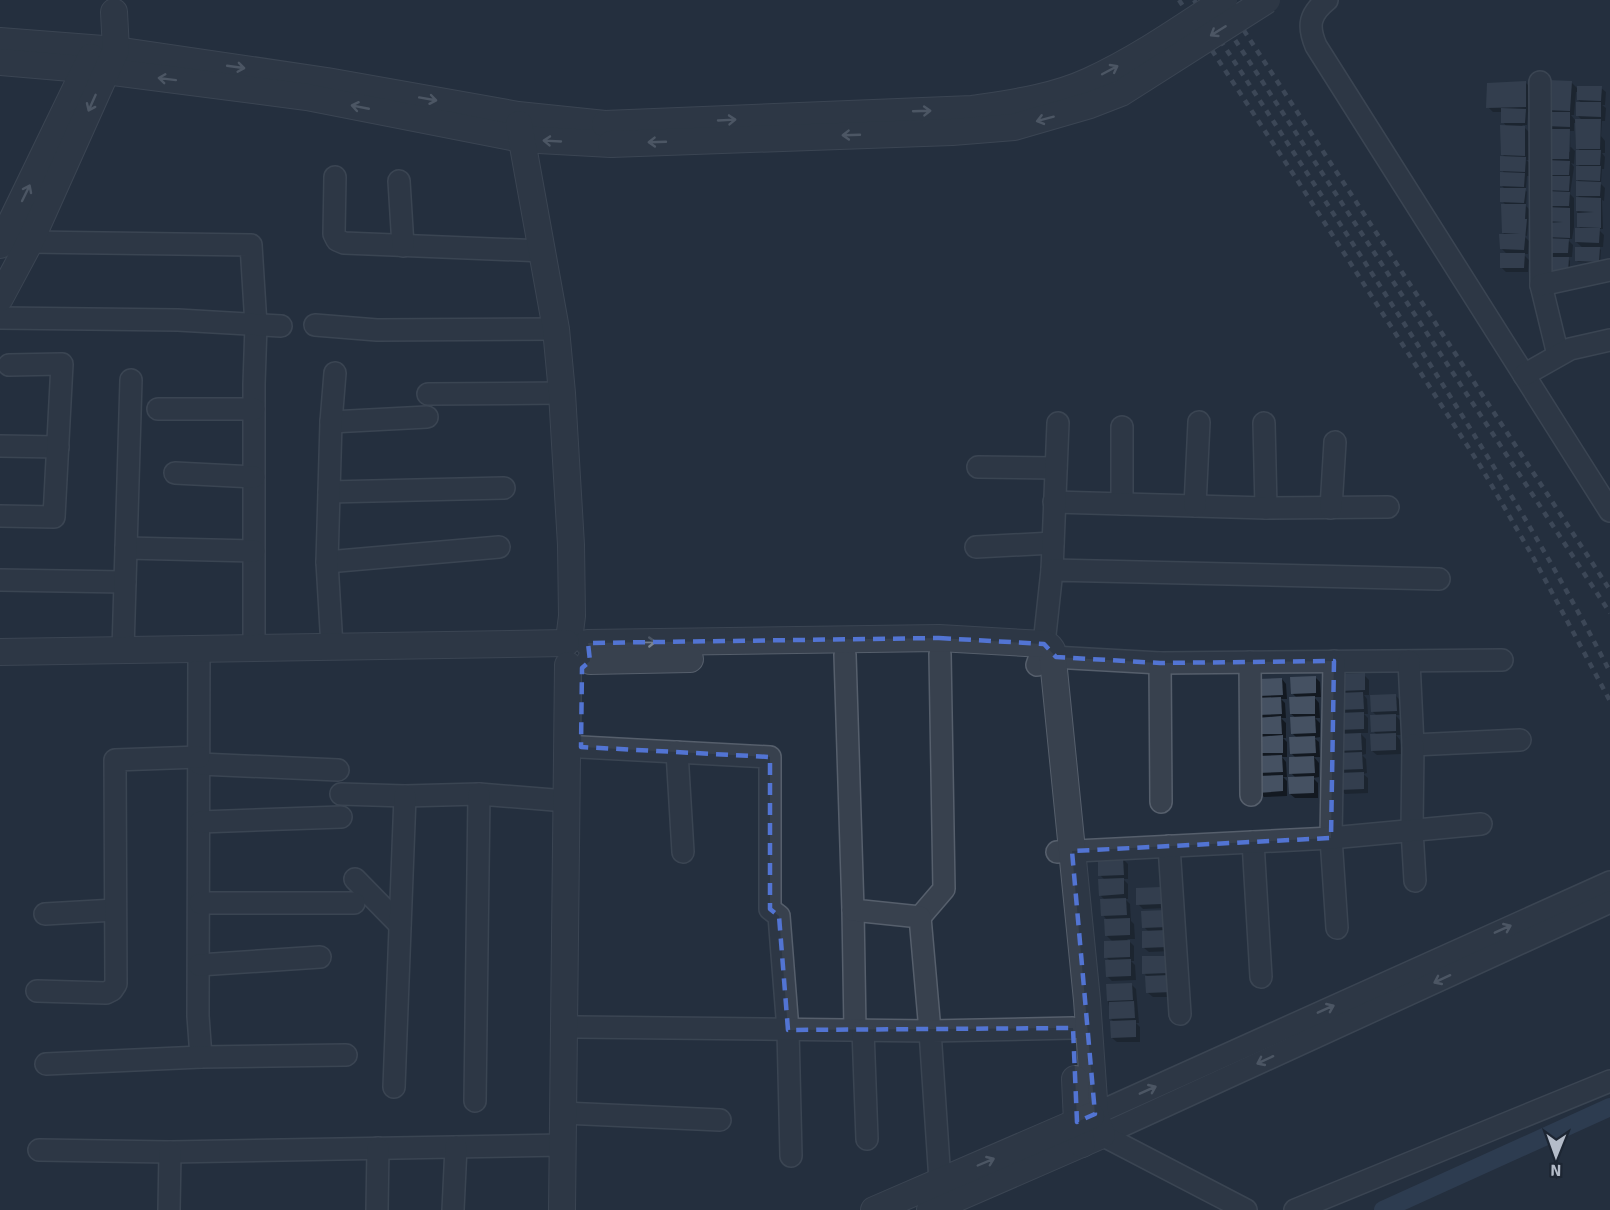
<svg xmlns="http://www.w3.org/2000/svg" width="1610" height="1210" font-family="Signika,sans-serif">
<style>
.shadow{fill:#0007;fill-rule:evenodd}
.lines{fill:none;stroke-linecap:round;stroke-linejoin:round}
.canal{stroke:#394c67;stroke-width:18}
.building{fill:#455162}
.minor-casing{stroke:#565f6c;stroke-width:24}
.tertiary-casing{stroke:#565f6c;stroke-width:28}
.minor{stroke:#38414e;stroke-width:21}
.tertiary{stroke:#38414e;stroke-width:26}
.rail{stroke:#5a6575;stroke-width:4.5;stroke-dasharray:6 6;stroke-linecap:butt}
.tertiary-bridge-casing{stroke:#565f6c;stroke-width:28;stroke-linecap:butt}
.tertiary-bridge{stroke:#38414e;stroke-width:26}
.oneway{stroke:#7c8592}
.marked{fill:none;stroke:#5274d3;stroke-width:4.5;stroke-dasharray:12 8;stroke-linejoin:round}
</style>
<rect width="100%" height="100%" fill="#242f3e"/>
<g class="shadow">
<path d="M1571 82 1578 89 1601 88 1606 92 1605 105H1602L1606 108 1605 121H1602L1601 136 1605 141V153H1602L1605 157 1604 169H1602L1601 182H1599L1605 188 1604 201 1602 200 1603 229H1598L1604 235 1603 247H1598L1601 250 1600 263 1578 262 1576 260 1583 248 1576 242 1582 230 1578 226 1577 199H1581L1577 195 1580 183 1577 179 1581 167 1577 164 1581 152 1578 148 1577 123H1574V131H1571L1570 146 1575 151 1574 164 1571 163 1574 167 1570 194 1574 198V227L1572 239H1567L1573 245 1572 257H1567L1570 261V273L1547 272 1545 252 1547 110ZM1576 92H1578V100L1582 103 1578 116 1583 121 1575 120 1571 115H1574ZM1568 131H1571L1570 152 1567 151Z"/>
<path d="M1526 83 1531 88 1530 112H1528L1527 125H1522L1529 132V160H1526L1530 163 1529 176H1527L1526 188H1524L1527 192 1526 206 1530 210 1527 236 1523 235 1529 241 1528 254H1523L1529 260 1528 272H1506L1501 267 1508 255 1501 248 1507 236 1503 233 1506 205 1502 201 1505 189 1502 186 1505 174 1502 170 1506 158 1502 154 1507 127 1503 122V112H1493L1488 107Z"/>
<path d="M1364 675 1369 680V695H1364L1367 699 1368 714H1364L1368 718V733H1360L1366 739V754L1362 755 1366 759 1367 773 1363 774 1368 778V793L1345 794 1340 789 1338 750 1346 735 1340 729 1341 691Z"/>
<path d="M1315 677 1320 682 1321 697H1314L1319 703 1320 718H1315L1320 723V737L1314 738 1319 742 1320 757H1314L1319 763V777L1313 778 1318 783V798H1295L1290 794 1296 778 1291 773 1296 758 1291 753 1297 738 1292 733 1296 718 1291 714 1298 699 1292 693Z"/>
<path d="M1282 679 1286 684 1287 699H1281L1285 703 1286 718H1281L1286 723V738H1283L1287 742V757H1282L1286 762 1287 777H1283L1287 781V796L1264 797 1259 792 1263 777 1259 773 1264 758 1259 753 1257 714 1263 699 1259 695Z"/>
<path d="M1395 695 1400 700 1401 715H1395L1400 720 1401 735H1396L1400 740 1401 754 1377 755 1372 751 1377 735 1373 731 1377 716 1372 711Z"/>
<path d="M1123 859 1128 864V879H1123L1128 884V899H1125L1130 904 1131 921 1134 924 1135 939H1127L1134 946V961H1131L1135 965 1136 980 1112 981 1107 976 1110 961 1106 957 1113 942 1106 935V919L1103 915 1105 900 1100 895 1105 880 1100 875Z"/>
<path d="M1161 889 1166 894V908L1143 909 1138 904Z"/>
<path d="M1166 912 1172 951 1149 952 1144 948 1149 932 1144 927Z"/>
<path d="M1166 957 1176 997H1153L1148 993 1147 976 1144 973Z"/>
<path d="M1131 984 1136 989 1139 1023H1136L1140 1027V1042H1117L1112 1038 1114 1022 1111 1019 1108 1000Z"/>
</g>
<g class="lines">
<path class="canal" d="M1383 1210 1610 1107"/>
</g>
<g class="building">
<path d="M1547 80 1572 81 1570 111 1546 110Z"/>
<path d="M1526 81V107L1486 108 1487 83Z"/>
<path d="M1577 86H1602L1601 101 1577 100Z"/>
<path d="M1576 102H1601V117L1576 116Z"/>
<path d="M1501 108 1526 109 1525 123H1501Z"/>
<path d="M1545 112H1570V127L1545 126Z"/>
<path d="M1575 119H1601L1600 149H1576Z"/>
<path d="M1500 125 1525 126V156L1501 155Z"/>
<path d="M1544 129H1570L1569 159H1545Z"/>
<path d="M1576 150H1601L1600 165H1576Z"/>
<path d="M1500 156 1526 157 1525 172 1500 171Z"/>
<path d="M1545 160 1570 161 1569 175H1545Z"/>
<path d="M1576 166H1601L1600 181 1576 180Z"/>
<path d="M1500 172 1525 173 1524 187 1500 186Z"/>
<path d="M1545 176H1570L1569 191 1545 190Z"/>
<path d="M1576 181 1601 182 1600 196H1576Z"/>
<path d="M1500 188H1526L1524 203 1500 202Z"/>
<path d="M1545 191 1570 192 1569 206H1545Z"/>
<path d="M1576 197 1601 198V228L1577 227V213L1594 212 1576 211Z"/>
<path d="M1501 204H1526L1525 219H1527L1524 250 1500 249 1499 234H1520L1502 233Z"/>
<path d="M1545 207 1570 208V238L1546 237V223L1563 222 1545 221Z"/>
<path d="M1575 228H1600L1599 243 1575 242Z"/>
<path d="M1544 238 1569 239 1568 253H1544Z"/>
<path d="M1575 247H1600L1599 262 1575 261Z"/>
<path d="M1500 253H1525L1524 268H1500Z"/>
<path d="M1544 257H1569L1568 272 1544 271Z"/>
<path d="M1365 673V690L1340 691 1339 674Z"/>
<path d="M1316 676V693L1291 694 1290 677Z"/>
<path d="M1282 678 1283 695 1257 696V679Z"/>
<path d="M1363 692 1364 709 1338 710V693Z"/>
<path d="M1396 694 1397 711 1371 712 1370 695Z"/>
<path d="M1315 696V714H1290L1289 697Z"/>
<path d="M1281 697 1282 714 1256 715 1255 698Z"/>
<path d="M1364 712V729L1339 730 1338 713Z"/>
<path d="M1396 714V731L1371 732 1370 715Z"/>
<path d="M1281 716 1282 734H1256V718Z"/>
<path d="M1315 716 1316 733 1291 734 1290 717Z"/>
<path d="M1361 733 1362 750 1337 751 1336 734Z"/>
<path d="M1396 733V750L1371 751 1370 734Z"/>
<path d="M1283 735V753H1258L1257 737Z"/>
<path d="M1315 736 1316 753 1290 754 1289 737Z"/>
<path d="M1362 752 1363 769 1337 770V753Z"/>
<path d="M1282 755 1283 772 1257 773V756Z"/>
<path d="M1314 756 1315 773 1289 774V757Z"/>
<path d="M1364 772V789L1339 790 1338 773Z"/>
<path d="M1283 775V791L1258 793 1257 776Z"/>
<path d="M1314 776V793L1289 794 1288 777Z"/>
<path d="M1123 858 1124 875 1098 876V859Z"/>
<path d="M1124 878V894L1099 896 1098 879Z"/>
<path d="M1161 887 1162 904 1136 905V888Z"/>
<path d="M1126 898 1127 915 1101 916 1100 899Z"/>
<path d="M1167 910 1168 927 1142 928 1141 911Z"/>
<path d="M1130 918V935L1105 936 1104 919Z"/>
<path d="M1167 930 1168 947 1142 948V931Z"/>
<path d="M1130 940V957L1104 958V941Z"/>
<path d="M1142 956H1167L1168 973 1142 974Z"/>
<path d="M1131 959V976L1106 977 1105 960Z"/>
<path d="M1171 975 1172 992 1146 993 1145 976Z"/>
<path d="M1132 983 1133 1000 1107 1001 1106 984Z"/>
<path d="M1134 1001 1135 1018 1109 1019V1002Z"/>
<path d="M1136 1020V1037L1111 1038 1110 1021Z"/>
</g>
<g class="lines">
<g class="minor-casing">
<g id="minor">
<path d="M1327 0C1310 14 1307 25 1316 46L1610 511"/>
<path d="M1540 82 1541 285 1558 355"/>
<path d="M335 177 334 234 337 240 344 243 543 251"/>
<path d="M399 181 403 246"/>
<path d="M30 242 251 245 256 325 254 384V648"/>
<path d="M1541 285 1610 270"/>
<path d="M0 318 178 320 281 326"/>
<path d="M315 325 377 330 556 329"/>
<path d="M1524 375 1570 349 1610 340"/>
<path d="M428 394 562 393"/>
<path d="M158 409H254"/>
<path d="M331 422 427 417"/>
<path d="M1264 423 1266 508"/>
<path d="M1122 427V504"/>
<path d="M0 446 58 447"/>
<path d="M978 467 1056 468"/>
<path d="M175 473 254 477"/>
<path d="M329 492 504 488"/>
<path d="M1054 502 1266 508 1388 507"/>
<path d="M1195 506 1199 422"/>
<path d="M1331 508 1335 442"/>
<path d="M0 516 54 517 62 364 9 365"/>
<path d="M976 547 1053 543"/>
<path d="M126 548 254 551"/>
<path d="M327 562 499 547"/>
<path d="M1052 570 1058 423"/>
<path d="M0 580 125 582"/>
<path d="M332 647 327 562 331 422 335 373"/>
<path d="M199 649 198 1016 201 1057"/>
<path d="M123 650 131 380"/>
<path d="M1053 657 1160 663 1502 660"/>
<path d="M1334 661 1331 838 1337 928"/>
<path d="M1409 661 1413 745 1520 740"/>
<path d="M1250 662 1251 795"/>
<path d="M1160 663 1161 802"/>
<path d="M1037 665 1044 644 1052 570 1439 579"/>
<path d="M1413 745 1412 830 1415 881"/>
<path d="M581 747 770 757V909L779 916 788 1030 791 1156"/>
<path d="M677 752 683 852"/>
<path d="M200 764 338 770"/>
<path d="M341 794 405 796 479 794 566 801"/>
<path d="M200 822 341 817"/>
<path d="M1253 842 1261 977"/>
<path d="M1169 846 1180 1014"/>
<path d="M1057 852 1331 838 1481 824"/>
<path d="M355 879 400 925"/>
<path d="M200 903H354"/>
<path d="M853 910 855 1030"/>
<path d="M45 914 115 910"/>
<path d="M920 917 944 889 940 654"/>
<path d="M199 965 320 957"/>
<path d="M37 991 106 993 112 990 116 984 115 760 199 757"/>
<path d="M577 1027 930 1031 920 917 853 910 845 655"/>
<path d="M863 1030 867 1139"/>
<path d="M46 1064 201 1057 346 1055"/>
<path d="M394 1087 405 796"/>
<path d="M475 1101 479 794"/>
<path d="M563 1113 720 1120"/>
<path d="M1095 1114 1610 882"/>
<path d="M1102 1135 1610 902"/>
<path d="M1102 1135 1246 1210"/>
<path d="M39 1150 170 1152 563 1145"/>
<path d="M944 1195 940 1181 930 1031 1073 1028"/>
<path d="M169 1210 170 1152"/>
<path d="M377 1210 378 1148"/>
<path d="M453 1210 456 1147"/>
<path d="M1295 1210 1610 1081"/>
</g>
</g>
<g class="tertiary-casing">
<g id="tertiary">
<path d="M0 41 116 50 327 81 518 115 605 124"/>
<path d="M0 62 106 71 307 97 521 139 611 144"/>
<path d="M519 124 556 329 562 393 571 545 572 616 569 640"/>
<path d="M0 245 91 57"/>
<path d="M0 298 30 242 116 50 114 12"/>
<path d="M588 643 939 638 1044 644 1049 646 1052 650 1087 1000 1095 1114 1102 1135 930 1210"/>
<path d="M0 652 566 643"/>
<path d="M590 661 690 659"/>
<path d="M1075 1079 1077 1122 1082 1144"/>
<path d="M562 1210 568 665"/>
<path d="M874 1210 1091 1116"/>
</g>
</g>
<use href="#minor" class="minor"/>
<use href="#tertiary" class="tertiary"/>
<g class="rail">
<path d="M1179 0 1303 189 1481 467 1533 557 1610 701"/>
<path d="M1194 0C1268 113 1342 226 1414 339 1483 448 1551 557 1610 672"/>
<path d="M1209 0 1610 613"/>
<path d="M1224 0 1610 590"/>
</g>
<g class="tertiary-bridge-casing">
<g id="tertiary-bridge">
<path d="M605 124 972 109C1011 103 1052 98 1089 81 1137 59 1180 29 1224 0"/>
<path d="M611 144 952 132 1014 127 1090 105 1121 93 1267 0"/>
</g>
</g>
<use href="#tertiary-bridge" class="tertiary-bridge"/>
</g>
<defs><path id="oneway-shaft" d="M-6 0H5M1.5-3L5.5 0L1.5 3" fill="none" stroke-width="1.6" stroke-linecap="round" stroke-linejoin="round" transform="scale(1.5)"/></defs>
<g class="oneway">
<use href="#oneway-shaft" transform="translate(1218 31) rotate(148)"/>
<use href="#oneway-shaft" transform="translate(236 67) rotate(8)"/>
<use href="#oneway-shaft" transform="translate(1110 70) rotate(-28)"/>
<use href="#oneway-shaft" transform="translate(167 79) rotate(-173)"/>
<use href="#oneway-shaft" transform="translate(428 99) rotate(10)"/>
<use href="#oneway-shaft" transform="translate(92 103) rotate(114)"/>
<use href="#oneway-shaft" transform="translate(360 107) rotate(-169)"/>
<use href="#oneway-shaft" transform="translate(922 111) rotate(-2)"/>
<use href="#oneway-shaft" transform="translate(1045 119) rotate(165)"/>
<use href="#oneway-shaft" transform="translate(727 120) rotate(-3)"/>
<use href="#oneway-shaft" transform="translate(851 135) rotate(178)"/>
<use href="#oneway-shaft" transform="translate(552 141) rotate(-177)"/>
<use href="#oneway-shaft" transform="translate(657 142) rotate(178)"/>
<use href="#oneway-shaft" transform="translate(26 193) rotate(-64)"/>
<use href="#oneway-shaft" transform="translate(647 642) rotate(-1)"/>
<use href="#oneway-shaft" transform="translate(1503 929) rotate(-24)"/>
<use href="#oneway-shaft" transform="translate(1442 979) rotate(155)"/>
<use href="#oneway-shaft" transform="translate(1326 1009) rotate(-24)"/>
<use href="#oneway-shaft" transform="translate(1265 1060) rotate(155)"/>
<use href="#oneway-shaft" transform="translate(1148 1090) rotate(-24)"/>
<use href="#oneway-shaft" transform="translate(986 1162) rotate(-23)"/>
</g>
<path d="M0 0H1610V1210H0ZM939 638 1044 644 1056 657 1160 663 1334 661 1331 838 1072 851 1095 1114 1077 1122 1073 1028 788 1030 779 916 770 909V757L581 747 582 668 590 661 588 643Z" fill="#242f3e" fill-opacity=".55" fill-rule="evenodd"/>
<path class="marked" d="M939 638 1044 644 1056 657 1160 663 1334 661 1331 838 1072 851 1095 1114 1077 1122 1073 1028 788 1030 779 916 770 909V757L581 747 582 668 590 661 588 643Z"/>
<g transform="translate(1556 1156) rotate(181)" stroke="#1d2633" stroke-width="4.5" paint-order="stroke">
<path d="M0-4.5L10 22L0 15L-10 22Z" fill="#b4bcc9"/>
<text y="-9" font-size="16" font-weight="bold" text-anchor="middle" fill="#b4bcc9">N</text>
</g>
</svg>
